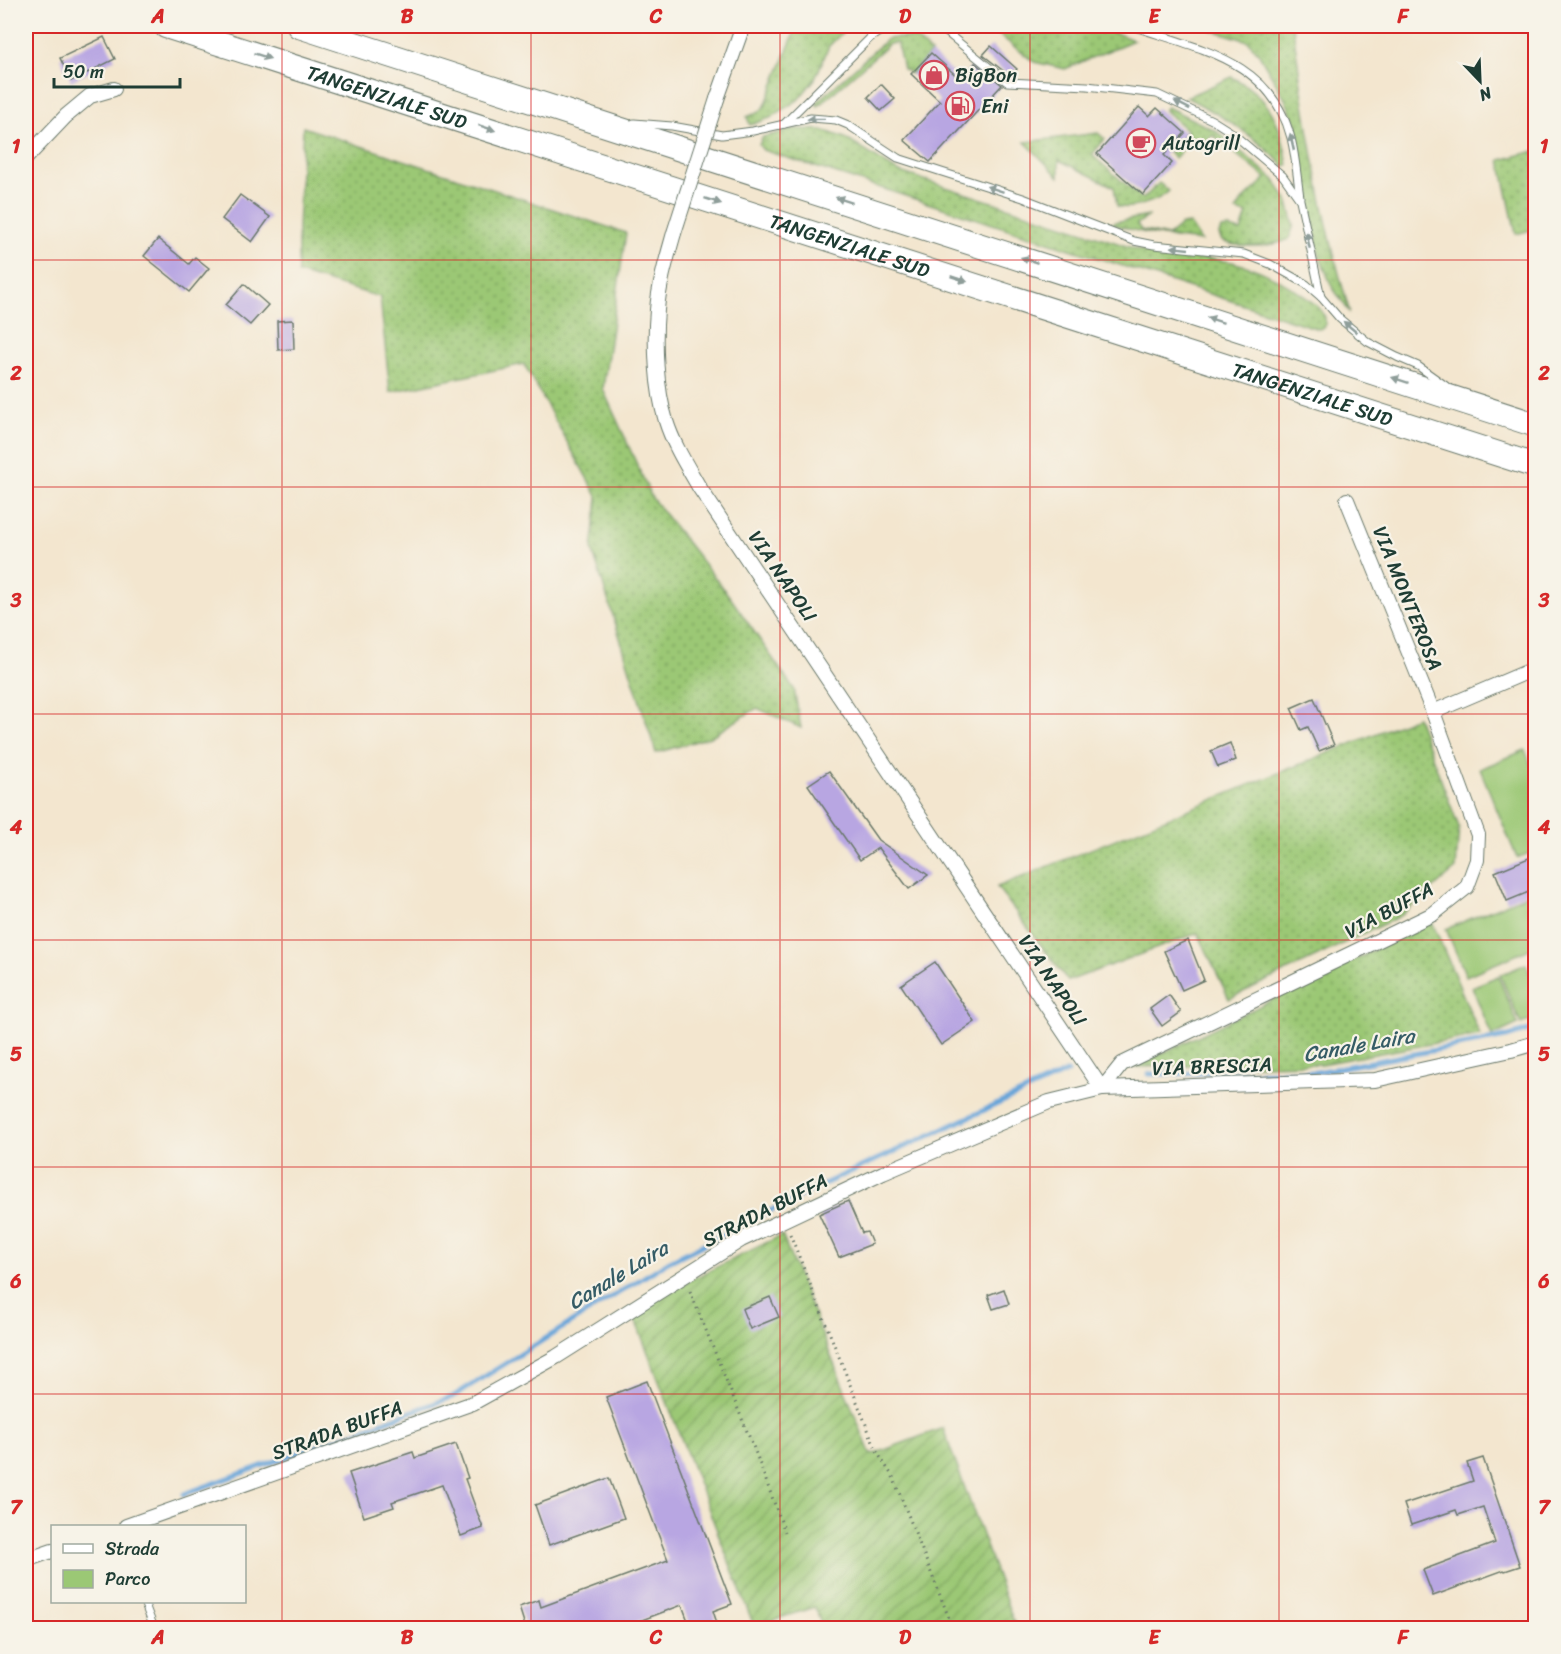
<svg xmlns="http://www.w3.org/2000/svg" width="1561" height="1654" font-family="Sriracha,sans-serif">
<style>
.grass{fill:url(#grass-dots);stroke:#5d8254;stroke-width:1.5}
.park{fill:#9bc875;stroke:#5d8254;stroke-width:1.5}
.garden{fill:url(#garden-furrows);stroke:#5d8254;stroke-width:1.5}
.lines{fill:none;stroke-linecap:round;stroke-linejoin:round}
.stream{stroke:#68a5d9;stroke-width:5}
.building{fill:#b8a6e2}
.lane-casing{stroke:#69786a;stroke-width:9}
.street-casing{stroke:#69786a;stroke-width:16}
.highway-casing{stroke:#69786a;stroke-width:26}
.path{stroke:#69786a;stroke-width:3;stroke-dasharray:1.5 4.5;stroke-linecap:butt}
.lane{stroke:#fff;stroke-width:7}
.street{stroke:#fff;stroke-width:14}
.highway{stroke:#fff;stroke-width:24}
.street-bridge-casing{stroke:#69786a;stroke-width:16;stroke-linecap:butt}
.street-bridge{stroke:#fff;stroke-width:14}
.oneway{fill:#8f9e9a}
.grid{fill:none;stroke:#d62828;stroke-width:1.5;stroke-opacity:0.55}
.labels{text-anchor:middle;stroke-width:4.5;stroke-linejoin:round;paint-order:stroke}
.poi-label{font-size:20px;fill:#1f3d34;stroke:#f7f3e8;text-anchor:start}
.street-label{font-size:20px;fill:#1f3d34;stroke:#f7f3e8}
.water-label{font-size:21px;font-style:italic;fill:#355c66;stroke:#f7f3e8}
.neatline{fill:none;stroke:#d62828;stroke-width:2}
.grid-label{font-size:20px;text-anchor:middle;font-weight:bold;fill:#d62828}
</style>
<defs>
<pattern id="grass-dots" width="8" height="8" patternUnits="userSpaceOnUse" patternTransform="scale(1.5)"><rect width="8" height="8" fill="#9bc875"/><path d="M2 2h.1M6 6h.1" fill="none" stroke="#7ea461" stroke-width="1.8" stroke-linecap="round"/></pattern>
<pattern id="garden-furrows" width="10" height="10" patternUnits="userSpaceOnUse" patternTransform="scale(1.5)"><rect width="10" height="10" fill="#9bc875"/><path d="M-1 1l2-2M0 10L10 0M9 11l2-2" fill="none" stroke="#7ea461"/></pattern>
</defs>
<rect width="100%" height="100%" fill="#f7f3e8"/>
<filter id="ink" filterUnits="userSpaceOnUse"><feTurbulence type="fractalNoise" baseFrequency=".0167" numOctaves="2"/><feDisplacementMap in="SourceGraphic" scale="12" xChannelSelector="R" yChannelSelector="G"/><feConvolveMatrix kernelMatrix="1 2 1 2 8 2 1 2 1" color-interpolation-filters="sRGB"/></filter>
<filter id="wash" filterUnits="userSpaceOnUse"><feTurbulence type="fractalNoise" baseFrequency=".008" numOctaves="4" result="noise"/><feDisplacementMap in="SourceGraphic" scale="24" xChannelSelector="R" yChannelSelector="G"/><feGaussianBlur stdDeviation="1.35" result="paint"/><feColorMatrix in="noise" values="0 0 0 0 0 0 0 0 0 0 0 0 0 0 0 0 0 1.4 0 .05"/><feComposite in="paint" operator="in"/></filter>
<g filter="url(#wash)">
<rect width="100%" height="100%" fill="#f3e6cf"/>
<g class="grass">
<path d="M797 26H849L829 46 815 79 798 100 770 118 750 125 747 117 759 112 765 106Z"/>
<path d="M1007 26H1097L1134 40 1065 69 1034 62 994 31Z"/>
<path d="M1199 26H1285L1293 28C1306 125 1322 219 1350 313L1332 287 1319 255 1295 122 1285 99 1259 54 1248 41Z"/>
<path d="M896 38H915L931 53 911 74 903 69 897 43 889 44 818 106 816 103 887 39Z"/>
<path d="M1232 77C1271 98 1281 123 1288 165L1284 166C1255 136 1223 116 1186 97Z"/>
<path d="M1167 107 1216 131 1275 180 1288 202 1294 225 1289 239C1272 247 1240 249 1222 241L1219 235 1221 229 1229 228 1241 231 1247 214 1236 211 1242 201 1266 178 1212 135 1204 144 1195 136 1175 158 1169 153 1188 131 1164 110Z"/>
<path d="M303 127 626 233 603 389 652 498 730 597 794 689 801 728 757 708 710 737 656 753 592 549 598 498 524 364 390 392 380 297 298 273V228Z"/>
<path d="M795 129 822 130 834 134 845 138 897 171 1139 250C1170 257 1201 256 1232 262 1259 268 1285 282 1307 298 1318 306 1329 314 1324 328L1318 329 763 150 759 145 763 137Z"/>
<path d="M1098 133 1105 139 1092 155 1143 199 1159 183 1169 191C1159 201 1130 211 1117 206L1114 187 1059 160V177L1025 142Z"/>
<path d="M1535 151V229L1516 234 1500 160Z"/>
<path d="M1149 216 1137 224 1141 230 1168 236 1181 225 1190 224 1201 241C1171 238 1142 234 1113 224L1114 222Z"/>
<path d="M1417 717 1459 827 1456 869 1400 916 1229 999 1198 933 1068 981 997 887Z"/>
<path d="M1432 922 1480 1035 1321 1064 1134 1067Z"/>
</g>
<g class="park">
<path d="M1525 750 1535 775V851L1517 858 1480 769Z"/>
<path d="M1534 892 1536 897 1535 947 1466 976 1446 929Z"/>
<path d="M1526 964 1535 986V1018L1521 1024 1500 975Z"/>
<path d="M1498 976 1518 1024 1492 1036 1472 987Z"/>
</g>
<path class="garden" d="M782 1235 871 1455 943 1428 1016 1628H823L815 1607 754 1626 631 1309Z"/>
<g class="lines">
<g class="stream">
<path d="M1149 1074 1317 1072 1506 1037 1536 1028"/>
<path d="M184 1494 452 1397 668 1262 824 1184 1067 1072"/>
</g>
</g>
<g id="blocks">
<g class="building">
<path d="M104 37 115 59 71 81 60 58Z"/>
<path d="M991 46 1017 69 1010 76 983 55Z"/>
<path d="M931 53 960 79 975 63 1002 85 930 162 904 140 940 101 911 74Z"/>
<path d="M881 84 895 99 881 111 868 97Z"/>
<path d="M1139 107 1149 116 1157 108 1185 133 1164 155 1172 163 1143 195 1097 154Z"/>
<path d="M240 195 270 217 252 242 222 219Z"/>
<path d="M158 239 189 264 195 257 209 268 189 292 144 256Z"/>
<path d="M244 284 268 305 250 325 226 305Z"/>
<path d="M293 320 294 349 278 350 277 321Z"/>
<path d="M1314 698 1334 745 1319 751 1308 727 1301 730 1291 708Z"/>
<path d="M1230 743 1236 760 1218 767 1211 751Z"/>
<path d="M829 771 878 840 928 875 909 889 878 848 860 860 808 785Z"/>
<path d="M1536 855V889L1507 901 1495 872Z"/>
<path d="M1188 940 1204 980 1182 990 1164 951Z"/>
<path d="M935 962 975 1022 941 1045 901 985Z"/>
<path d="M1169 995 1181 1012 1162 1026 1150 1009Z"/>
<path d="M848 1201 862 1233 867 1232 872 1244 839 1257 819 1214Z"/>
<path d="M1004 1289 1009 1304 993 1309 988 1295Z"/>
<path d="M770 1297 779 1317 750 1329 742 1309Z"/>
<path d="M647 1381 732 1604 713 1611 719 1629H691L682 1605 618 1629H526L519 1607 539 1600 541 1607 668 1560 606 1397Z"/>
<path d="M456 1444 468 1478 465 1479 483 1528 461 1536 442 1485 392 1502 394 1507 364 1517 349 1473 413 1452 415 1458Z"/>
<path d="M1483 1458 1520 1566 1505 1571 1504 1570 1433 1596 1423 1570 1495 1543 1483 1507 1458 1515 1456 1510 1411 1525 1404 1504 1473 1481 1467 1463Z"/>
<path d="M609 1478 624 1518 549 1545 535 1505Z"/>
</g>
</g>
</g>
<g filter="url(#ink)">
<use href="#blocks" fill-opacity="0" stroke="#69786a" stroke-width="1.5"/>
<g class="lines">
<g class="lane-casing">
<g id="lane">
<path d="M934 26 940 27 1007 82 1087 86 1157 94 1212 120 1231 132 1283 176 1300 200 1321 297"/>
<path d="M1132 26C1198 49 1271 59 1291 138 1296 158 1297 178 1300 197"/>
<path d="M634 123 672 126 722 135 753 131 811 118 836 120 848 125 898 158 1023 198 1134 241 1154 245 1244 254 1270 264 1306 284 1321 297 1340 319 1368 342 1397 357 1418 366 1446 386"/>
<path d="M784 124 870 38 889 26"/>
<path d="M144 1602 154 1628"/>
<path d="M1514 1628V1624"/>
</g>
</g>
<g class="street-casing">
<g id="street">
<path d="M717 99 743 26"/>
<path d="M26 158 66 116 90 96 114 89"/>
<path d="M674 233C667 258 659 284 657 310 654 343 656 389 666 421 673 444 687 466 699 487L1102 1089"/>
<path d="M1433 712 1536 668"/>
<path d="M1102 1089 1122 1064 1433 914 1467 887 1477 860 1478 835 1433 712 1347 500"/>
<path d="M126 1526 473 1403 556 1357 741 1240 883 1173 1049 1102 1102 1089 1375 1080 1511 1050 1536 1043"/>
<path d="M26 1560 52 1551"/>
</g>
</g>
<g class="highway-casing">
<g id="highway">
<path id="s1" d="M166 26 1536 466"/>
<path d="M299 26 1536 425"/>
</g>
</g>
<g class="path">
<path d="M790 1234 877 1452 893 1477 953 1628"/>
<path d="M690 1291 755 1451 785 1532"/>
</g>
<use href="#lane" class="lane"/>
<use href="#street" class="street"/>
<use href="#highway" class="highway"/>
<g class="street-bridge-casing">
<path id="street-bridge" d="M674 233 717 99"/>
</g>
<use href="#street-bridge" class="street-bridge"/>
</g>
<defs><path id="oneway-solid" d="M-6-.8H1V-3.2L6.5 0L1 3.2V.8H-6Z" transform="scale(1.5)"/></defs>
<g class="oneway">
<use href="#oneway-solid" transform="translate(262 56) rotate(18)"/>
<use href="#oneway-solid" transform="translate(1182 105) rotate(-153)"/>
<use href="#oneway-solid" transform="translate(816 119) rotate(179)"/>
<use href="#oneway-solid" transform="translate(487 128) rotate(18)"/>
<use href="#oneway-solid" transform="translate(1292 142) rotate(-103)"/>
<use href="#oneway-solid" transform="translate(995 189) rotate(-162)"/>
<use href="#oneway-solid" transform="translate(844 200) rotate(-162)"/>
<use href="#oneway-solid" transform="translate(713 201) rotate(18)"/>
<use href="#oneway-solid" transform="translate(1308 240) rotate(-101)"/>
<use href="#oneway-solid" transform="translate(1180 248) rotate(-174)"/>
<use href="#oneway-solid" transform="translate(1029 260) rotate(-162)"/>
<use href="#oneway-solid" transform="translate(959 279) rotate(18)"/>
<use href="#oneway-solid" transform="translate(1215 320) rotate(-162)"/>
<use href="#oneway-solid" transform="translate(1350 327) rotate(-140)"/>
<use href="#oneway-solid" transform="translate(1400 380) rotate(-162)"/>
</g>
</g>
<path class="grid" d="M282 26V1628M531 26V1628M780 26V1628M1030 26V1628M1279 26V1628M26 260H1536M26 487H1536M26 714H1536M26 940H1536M26 1167H1536M26 1394H1536"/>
<defs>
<g id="shop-ring" transform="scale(1.5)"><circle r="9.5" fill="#f7f3e8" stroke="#d1495b" stroke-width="1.5"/><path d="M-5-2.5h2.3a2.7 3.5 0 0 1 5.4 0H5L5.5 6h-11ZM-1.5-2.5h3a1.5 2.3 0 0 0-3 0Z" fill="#d1495b"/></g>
<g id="fuel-ring" transform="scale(1.5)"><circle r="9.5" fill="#f7f3e8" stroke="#d1495b" stroke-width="1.5"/><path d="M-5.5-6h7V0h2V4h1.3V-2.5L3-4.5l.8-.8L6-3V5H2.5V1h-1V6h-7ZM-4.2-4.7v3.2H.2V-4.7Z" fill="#d1495b"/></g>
<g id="cafe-ring" transform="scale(1.5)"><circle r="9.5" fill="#f7f3e8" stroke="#d1495b" stroke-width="1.5"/><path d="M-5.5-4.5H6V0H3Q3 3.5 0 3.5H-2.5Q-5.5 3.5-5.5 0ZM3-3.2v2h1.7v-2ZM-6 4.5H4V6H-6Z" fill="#d1495b"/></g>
</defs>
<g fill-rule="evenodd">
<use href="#shop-ring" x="934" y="75"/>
<use href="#fuel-ring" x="960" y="106"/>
<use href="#cafe-ring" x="1141" y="143"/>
</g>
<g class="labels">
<g class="poi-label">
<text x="955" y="82">BigBon</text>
<text x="981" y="113">Eni</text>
<text x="1162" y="150">Autogrill</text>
</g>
<g class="street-label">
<text dy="7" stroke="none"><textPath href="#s1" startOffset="232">TANGENZIALE SUD</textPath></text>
<text dy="7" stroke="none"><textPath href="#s1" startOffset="718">TANGENZIALE SUD</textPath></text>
<text dy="7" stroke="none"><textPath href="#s1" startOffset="1204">TANGENZIALE SUD</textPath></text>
<text transform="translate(783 576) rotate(56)" y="7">VIA NAPOLI</text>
<text transform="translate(1408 598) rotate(68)" y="7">VIA MONTEROSA</text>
<text transform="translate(1389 910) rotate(-28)" y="7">VIA BUFFA</text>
<text transform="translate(1053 980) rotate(56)" y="7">VIA NAPOLI</text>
<text transform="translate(1212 1066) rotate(-2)" y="7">VIA BRESCIA</text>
<text transform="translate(765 1210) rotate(-27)" y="7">STRADA BUFFA</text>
<text transform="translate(337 1430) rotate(-20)" y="7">STRADA BUFFA</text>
</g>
<g class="water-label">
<text transform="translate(1359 1045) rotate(-10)" y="7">Canale Laira</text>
<text transform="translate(618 1275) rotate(-31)" y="7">Canale Laira</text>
</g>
</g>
<rect width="1561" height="1654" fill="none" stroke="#f7f3e8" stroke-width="66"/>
<rect x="51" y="1525" width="195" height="78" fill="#f7f3e8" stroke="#a1aaa0" stroke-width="1.5"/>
<rect x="63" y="1544" width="30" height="9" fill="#ffffff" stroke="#a1aaa0" stroke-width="1.5"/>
<text x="105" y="1555" font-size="18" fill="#1f3d34">Strada</text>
<rect x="63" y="1570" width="30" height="18" fill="#9bc875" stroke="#a1aaa0" stroke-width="1.5"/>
<text x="105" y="1585" font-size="18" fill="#1f3d34">Parco</text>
<g transform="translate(1480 81) rotate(157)" stroke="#f7f3e8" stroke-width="4.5" paint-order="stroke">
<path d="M0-4.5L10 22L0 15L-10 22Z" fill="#1f3d34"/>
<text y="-9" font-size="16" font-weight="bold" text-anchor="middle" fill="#1f3d34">N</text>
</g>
<path d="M54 78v9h126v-9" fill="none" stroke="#1f3d34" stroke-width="3"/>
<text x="63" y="78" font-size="18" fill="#1f3d34" stroke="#f7f3e8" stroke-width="4.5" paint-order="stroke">50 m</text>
<rect x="33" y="33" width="1495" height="1588" class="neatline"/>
<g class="grid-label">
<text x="158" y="23">A</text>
<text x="407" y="23">B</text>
<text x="656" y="23">C</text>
<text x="905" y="23">D</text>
<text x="1154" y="23">E</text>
<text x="1403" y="23">F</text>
<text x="16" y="153">1</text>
<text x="1544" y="153">1</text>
<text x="16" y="380">2</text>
<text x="1544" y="380">2</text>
<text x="16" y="607">3</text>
<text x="1544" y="607">3</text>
<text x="16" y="834">4</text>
<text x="1544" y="834">4</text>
<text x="16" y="1061">5</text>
<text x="1544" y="1061">5</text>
<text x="16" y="1288">6</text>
<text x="1544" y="1288">6</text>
<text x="16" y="1514">7</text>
<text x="1544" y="1514">7</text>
<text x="158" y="1644">A</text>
<text x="407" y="1644">B</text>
<text x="656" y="1644">C</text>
<text x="905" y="1644">D</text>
<text x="1154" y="1644">E</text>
<text x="1403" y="1644">F</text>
</g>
</svg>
